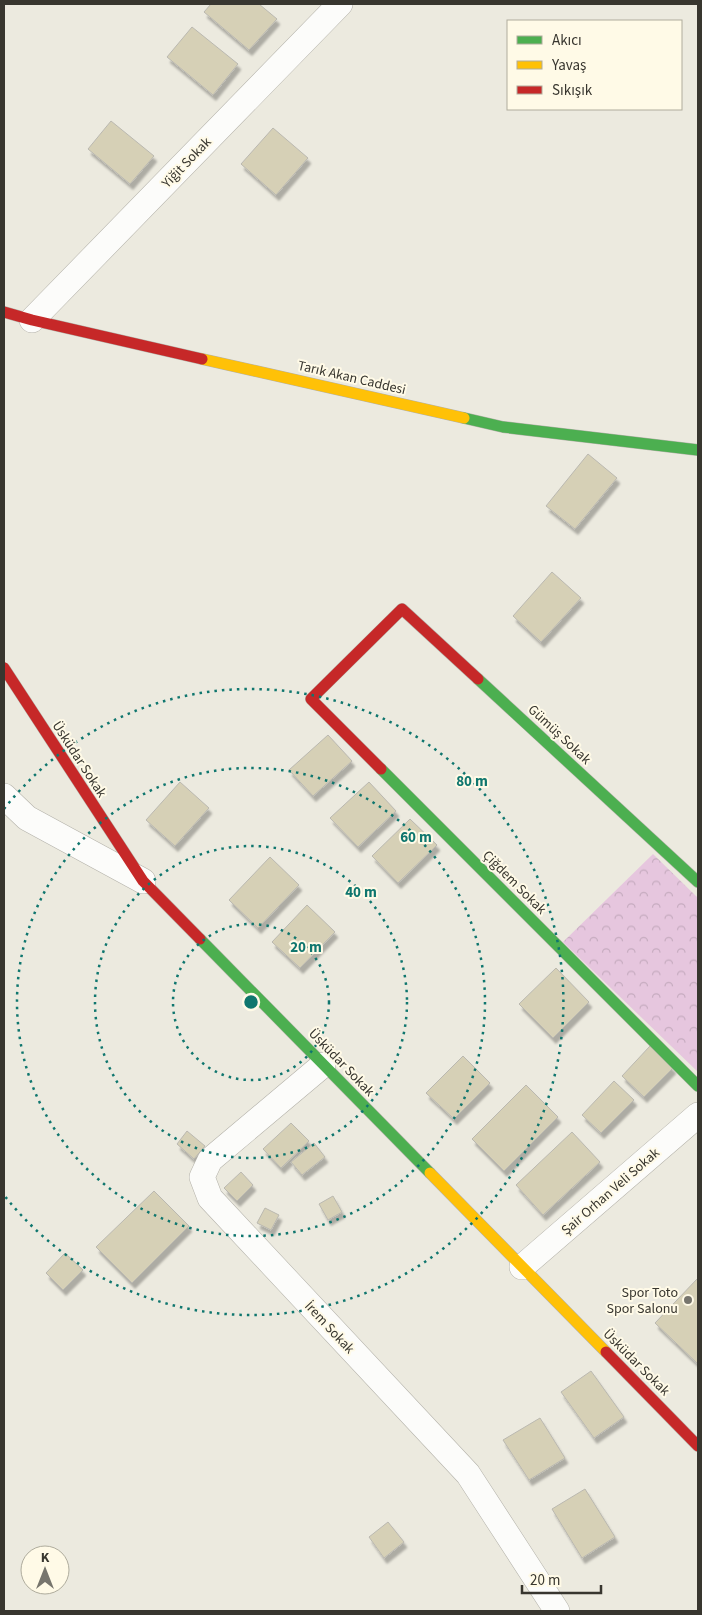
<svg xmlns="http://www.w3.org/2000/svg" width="702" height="1615" font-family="'Source Sans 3',sans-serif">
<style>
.park{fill:url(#park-crowns)}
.building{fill:#d6d0b6;stroke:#bab8b0;filter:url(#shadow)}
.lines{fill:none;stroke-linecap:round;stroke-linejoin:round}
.street-casing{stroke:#b3b1a9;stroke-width:26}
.fast-casing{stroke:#b3b1a9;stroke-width:12}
.slow-casing{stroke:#b3b1a9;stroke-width:12}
.jam-casing{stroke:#b3b1a9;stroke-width:12}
.street{stroke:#fcfcfa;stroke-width:25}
.fast{stroke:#4caf50;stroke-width:11}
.slow{stroke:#ffc107;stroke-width:11}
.jam{stroke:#c62828;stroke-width:11}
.ring{fill:none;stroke:#0f766e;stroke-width:2.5;stroke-dasharray:2.5 5}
.poi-dot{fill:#77756d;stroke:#fffae7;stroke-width:2}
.labels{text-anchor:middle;stroke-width:4;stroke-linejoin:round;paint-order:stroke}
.street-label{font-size:14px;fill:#38362f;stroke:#fffae7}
.poi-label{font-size:14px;fill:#38362f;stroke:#fffae7;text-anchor:end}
.centre{fill:#0f766e;stroke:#fffae7;stroke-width:2.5}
.ring-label{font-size:15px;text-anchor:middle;font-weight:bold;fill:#0f766e;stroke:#fffae7;stroke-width:4;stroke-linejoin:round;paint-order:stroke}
</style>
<defs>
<pattern id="park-crowns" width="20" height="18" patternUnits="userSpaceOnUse" patternTransform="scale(1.25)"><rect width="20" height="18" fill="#e6c6de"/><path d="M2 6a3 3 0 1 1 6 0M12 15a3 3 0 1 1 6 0" fill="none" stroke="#c6abbf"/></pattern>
<filter id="shadow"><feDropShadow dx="3" dy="5.5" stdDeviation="1" flood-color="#0004"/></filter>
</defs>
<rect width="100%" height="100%" fill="#eceadf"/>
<path class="park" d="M653 854 698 898V1072L563 942Z"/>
<g class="building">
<path d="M211 4H259L277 19 249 50 204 12Z"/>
<path d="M192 27 238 64 213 95 167 57Z"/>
<path d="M111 121 154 156 130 184 88 149Z"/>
<path d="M273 128 308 158 276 195 241 164Z"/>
<path d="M588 454 617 478 575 529 546 506Z"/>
<path d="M552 572 581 598 541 642 513 616Z"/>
<path d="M328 735 352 761 313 796 289 770Z"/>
<path d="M180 782 209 808 175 846 146 820Z"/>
<path d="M369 782 396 811 358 847 330 818Z"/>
<path d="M410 819 437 845 398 883 372 856Z"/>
<path d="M270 857 299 885 258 928 229 900Z"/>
<path d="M307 905 335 932 300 968 272 942Z"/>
<path d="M556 968 589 1002 553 1038 519 1004Z"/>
<path d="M650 1046 673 1068 644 1097 622 1076Z"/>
<path d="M463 1056 490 1083 454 1119 426 1093Z"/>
<path d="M614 1081 634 1100 601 1133 582 1115Z"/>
<path d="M526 1085 558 1117 504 1171 472 1139Z"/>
<path d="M291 1123 309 1141 281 1168 263 1149Z"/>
<path d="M187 1131 205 1146 194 1159 177 1144Z"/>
<path d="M572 1132 600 1162 543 1215 516 1185Z"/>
<path d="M314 1143 325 1157 302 1175 291 1162Z"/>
<path d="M241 1172 253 1185 237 1201 224 1188Z"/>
<path d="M154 1191 189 1226 132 1283 96 1247Z"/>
<path d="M333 1196 342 1212 328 1220 319 1204Z"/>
<path d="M265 1208 279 1215 271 1230 257 1223Z"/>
<path d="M65 1253 83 1270 63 1290 46 1273Z"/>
<path d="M698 1278V1364L655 1323Z"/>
<path d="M591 1371 624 1417 594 1438 561 1392Z"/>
<path d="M540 1418 565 1458 529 1480 503 1440Z"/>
<path d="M585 1489 615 1537 582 1558 552 1509Z"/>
<path d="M388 1522 404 1542 384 1558 369 1537Z"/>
</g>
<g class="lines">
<g class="street-casing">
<g id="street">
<path d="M32 320 340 4"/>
<path d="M4 796 27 818 143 881"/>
<path d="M323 1065 210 1160 202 1177 210 1198 468 1474 557 1611"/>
<path d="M522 1267 698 1115"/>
</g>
</g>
<g class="fast-casing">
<g id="fast">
<path d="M464 418 503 427 698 450"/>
<path d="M478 679 698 882"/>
<path d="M381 769 698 1086"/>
<path d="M200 939 430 1173"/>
</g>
</g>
<g class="slow-casing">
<g id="slow">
<path d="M202 359 464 418"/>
<path d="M430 1173 606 1352"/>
</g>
</g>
<g class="jam-casing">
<g id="jam">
<path d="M4 312 32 320 202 359"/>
<path d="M4 668 143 881 200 939"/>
<path d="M381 769 311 699 402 609 478 679"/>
<path d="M606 1352 698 1446"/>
</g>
</g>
<use href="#street" class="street"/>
<use href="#fast" class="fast"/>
<use href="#slow" class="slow"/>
<use href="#jam" class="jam"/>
</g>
<g class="ring">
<circle cx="251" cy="1002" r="78"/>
<circle cx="251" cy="1002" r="156"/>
<circle cx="251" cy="1002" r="234"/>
<path d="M4 809A313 313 0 1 1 4 1195"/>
</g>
<circle class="poi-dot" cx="688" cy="1300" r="5"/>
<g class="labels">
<g class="street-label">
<text transform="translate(186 162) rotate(-46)" y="5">Yiğit Sokak</text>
<text transform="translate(352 377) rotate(13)" y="5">Tarık Akan Caddesi</text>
<text transform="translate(560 734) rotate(43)" y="5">Gümüş Sokak</text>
<text transform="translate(80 759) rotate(57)" y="5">Üsküdar Sokak</text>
<text transform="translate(515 882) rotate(45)" y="5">Çiğdem Sokak</text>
<text transform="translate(342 1062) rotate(46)" y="5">Üsküdar Sokak</text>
<text transform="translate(610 1191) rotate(-41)" y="5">Şair Orhan Veli Sokak</text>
<text transform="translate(330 1327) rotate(47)" y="5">İrem Sokak</text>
<text transform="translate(637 1362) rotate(45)" y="5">Üsküdar Sokak</text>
</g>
<g class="poi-label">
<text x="678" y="1297">Spor Toto<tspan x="678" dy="16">Spor Salonu</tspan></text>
</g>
</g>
<circle cx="251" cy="1002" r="8" class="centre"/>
<g class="ring-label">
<text x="472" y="786">80 m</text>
<text x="416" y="842">60 m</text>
<text x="361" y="897">40 m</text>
<text x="306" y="952">20 m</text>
</g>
<rect width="702" height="1615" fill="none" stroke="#38362f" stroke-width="10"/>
<rect x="507" y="20" width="175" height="90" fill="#fffae7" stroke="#afac9d"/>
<rect x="517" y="36" width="25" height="8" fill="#4caf50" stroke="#afac9d"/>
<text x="552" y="45" font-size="15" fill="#38362f">Akıcı</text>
<rect x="517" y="61" width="25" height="8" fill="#ffc107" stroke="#afac9d"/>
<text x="552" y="70" font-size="15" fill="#38362f">Yavaş</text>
<rect x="517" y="86" width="25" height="8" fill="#c62828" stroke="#afac9d"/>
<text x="552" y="95" font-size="15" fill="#38362f">Sıkışık</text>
<g transform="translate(45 1570)"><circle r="24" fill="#fffae7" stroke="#afac9d"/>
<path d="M0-4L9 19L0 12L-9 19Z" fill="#77756d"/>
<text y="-8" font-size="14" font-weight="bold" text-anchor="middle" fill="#38362f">K</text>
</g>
<path d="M522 1585v8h79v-8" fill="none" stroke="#38362f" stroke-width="2.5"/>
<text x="530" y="1585" font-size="15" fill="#38362f" stroke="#fffae7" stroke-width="4" paint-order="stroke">20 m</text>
</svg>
